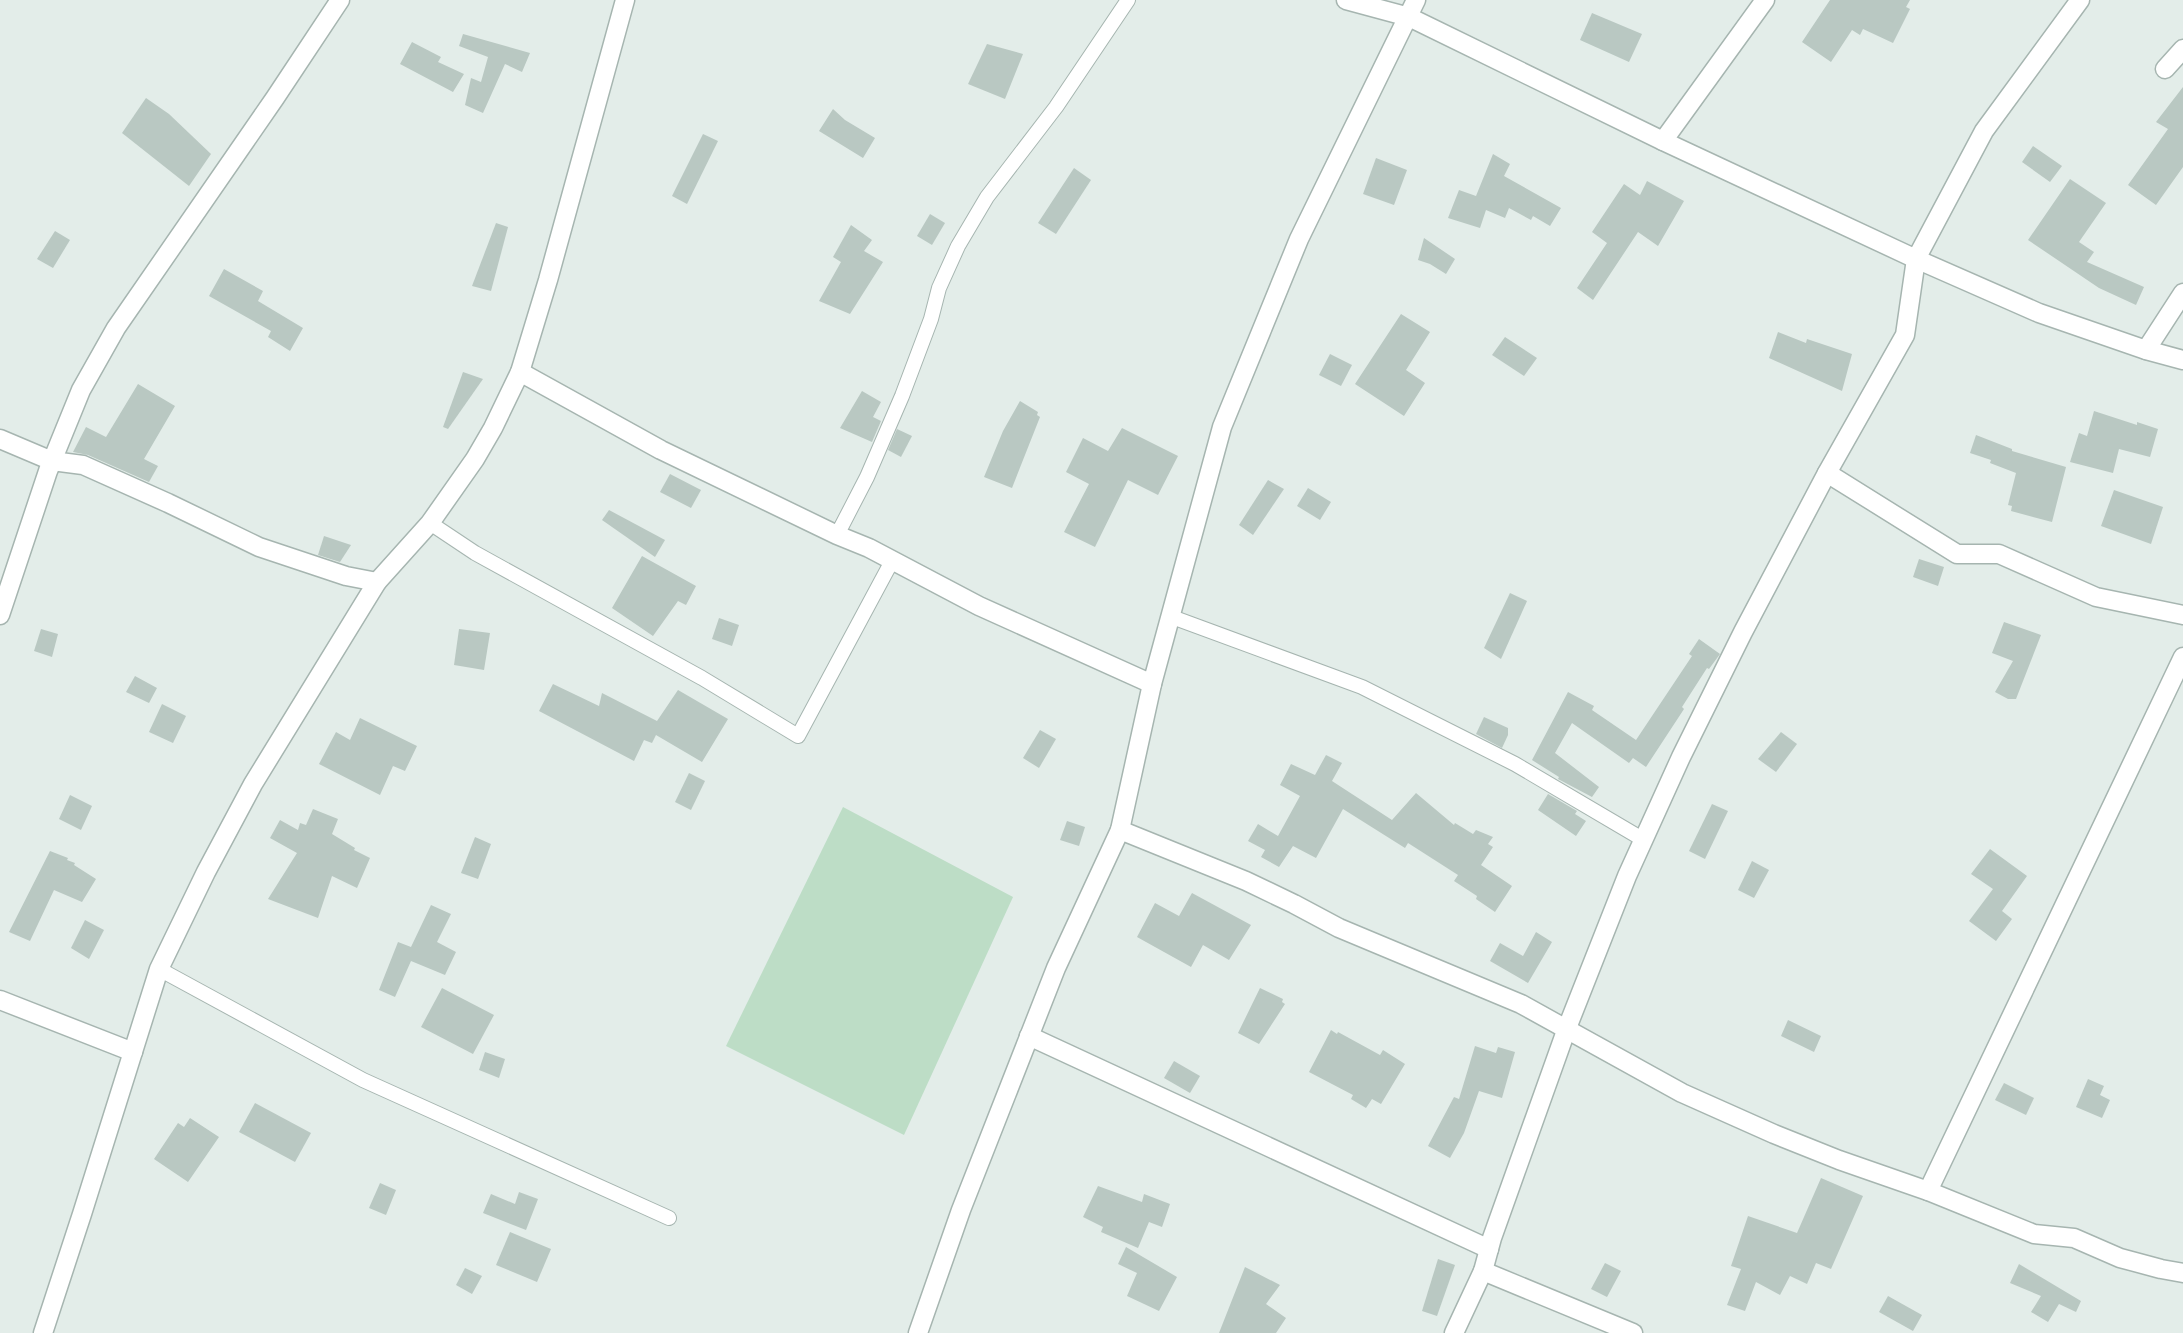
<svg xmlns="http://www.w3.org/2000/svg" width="2183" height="1333" font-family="Ubuntu,sans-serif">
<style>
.garden{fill:#bdddc6}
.building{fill:#b9c8c2}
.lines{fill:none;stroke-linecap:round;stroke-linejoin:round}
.service-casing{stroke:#a6b5b0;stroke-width:16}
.minor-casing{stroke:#a6b5b0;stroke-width:21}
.service{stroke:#fff;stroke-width:14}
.minor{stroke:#fff;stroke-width:18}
</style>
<rect width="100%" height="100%" fill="#e3ede9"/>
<path class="garden" d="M843 807 1013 897 904 1135 726 1046Z"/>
<g class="building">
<path d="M1830 0H1910L1906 7 1910 9 1893 43 1863 29 1860 35 1852 30 1831 62 1802 42Z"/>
<path d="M1592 13 1642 34 1629 62 1580 40Z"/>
<path d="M463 34 530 53 522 72 505 64 483 113 465 105 471 78 481 82 488 57 459 46Z"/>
<path d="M412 42 441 57 438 62 464 74 453 92 400 64Z"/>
<path d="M987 44 1023 54 1005 99 968 84Z"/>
<path d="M2183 87V167L2156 205 2128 185 2168 129 2156 122Z"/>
<path d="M146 98 169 114 211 154 189 186 122 133Z"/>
<path d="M833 109 845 120 875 138 863 158 819 131Z"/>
<path d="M703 134 718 141 687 204 672 196Z"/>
<path d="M2033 146 2062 166 2050 182 2022 162Z"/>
<path d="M1493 154 1510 164 1504 176 1561 208 1550 226 1533 216 1531 220 1509 208 1505 218 1486 210 1480 228 1448 218 1459 190 1476 196Z"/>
<path d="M1376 158 1407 170 1394 205 1363 194Z"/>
<path d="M1074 168 1091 180 1056 234 1038 223Z"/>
<path d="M2070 179 2106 203 2079 242 2094 252 2087 262 2144 287 2136 305 2099 288 2028 240Z"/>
<path d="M1647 181 1684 201 1658 246 1638 232 1593 300 1577 288 1607 243 1592 232 1624 184 1640 195Z"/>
<path d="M930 214 945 223 932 245 917 236Z"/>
<path d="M496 223 508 227 491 291 472 286Z"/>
<path d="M851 225 872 240 864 251 883 262 850 314 819 301 841 262 833 257Z"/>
<path d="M55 231 70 240 53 268 37 259Z"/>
<path d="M1424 238 1455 259 1446 274 1430 264 1418 260Z"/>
<path d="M224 269 263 291 258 301 303 328 290 351 268 337 271 331 209 296Z"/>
<path d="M1401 314 1430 332 1406 370 1425 383 1404 416 1355 384Z"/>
<path d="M1778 332 1806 343 1807 339 1852 354 1842 391 1769 358Z"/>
<path d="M1505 337 1537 358 1524 376 1492 355Z"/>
<path d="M1330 354 1352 365 1341 386 1319 375Z"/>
<path d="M463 372 483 379 448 429 443 427Z"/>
<path d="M138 384 175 406 144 459 158 466 149 482 88 455 73 452 86 427 106 437Z"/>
<path d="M862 391 881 402 873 417 881 421 872 442 840 428Z"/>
<path d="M1020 401 1038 412 1037 415 1040 417 1012 488 984 477 1003 431Z"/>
<path d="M2094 411 2137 425V422L2158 429 2150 457 2119 449 2113 473 2070 462 2079 433 2087 436Z"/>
<path d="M1122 428 1178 456 1158 495 1128 480 1095 547 1064 532 1089 484 1066 472 1083 438 1108 451Z"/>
<path d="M897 429 912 436 901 457 888 450Z"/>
<path d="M1976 435 2012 449V451L2066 467 2052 522 2011 511 2012 506 2008 505 2016 473 1990 463 1991 460 1970 453Z"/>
<path d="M670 474 701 490 691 508 660 492Z"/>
<path d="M1268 480 1284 489 1253 535 1239 525Z"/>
<path d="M1308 488 1331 502 1320 520 1297 506Z"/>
<path d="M2114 490 2163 507 2151 544 2101 526Z"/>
<path d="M609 510 665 540 655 557 602 520Z"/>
<path d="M324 536 351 545 340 562 318 555Z"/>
<path d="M642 556 696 586 686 605 678 601 653 636 612 608Z"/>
<path d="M1919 559 1944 567 1938 586 1913 577Z"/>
<path d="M1510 593 1527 601 1501 659 1484 648Z"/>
<path d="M719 618 739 625 732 646 712 639Z"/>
<path d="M2004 622 2041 635 2016 699H2008L1995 692 2013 661 1992 653Z"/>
<path d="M41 629 58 634 52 657 34 651Z"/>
<path d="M459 629 490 633 484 670 454 665Z"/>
<path d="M1699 639 1720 654 1709 669 1707 668 1682 707 1684 709 1646 767 1633 758 1629 763 1572 723 1555 753 1599 787 1592 797 1558 779 1559 777 1532 760 1568 692 1594 706 1592 710 1636 740 1692 656 1689 654Z"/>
<path d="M135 676 157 688 149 703 126 692Z"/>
<path d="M553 684 599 706 602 693 657 721 678 690 728 719 702 762 656 735 652 743 644 740 634 761 539 711Z"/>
<path d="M162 704 186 716 173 743 149 732Z"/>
<path d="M1484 717 1508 728V735L1502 748 1476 734Z"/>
<path d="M360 718 417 746 405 771 393 766 380 795 319 764 336 732 350 740Z"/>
<path d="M1040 730 1056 739 1039 768 1023 758Z"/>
<path d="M1781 732 1797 744 1776 772 1758 759Z"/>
<path d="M1326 755 1342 763 1332 781 1392 820 1416 793 1454 825 1455 823 1473 834 1476 830 1493 837 1488 844 1493 847 1481 865 1512 886 1495 912 1476 899 1477 896 1454 881 1458 875 1408 843 1405 848 1343 809 1316 858 1293 846 1279 867 1261 857 1265 850 1248 841 1258 824 1278 836 1300 796 1280 785 1291 764 1315 775Z"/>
<path d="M689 773 705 781 691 810 675 802Z"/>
<path d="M1548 794 1577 811 1575 814 1586 821 1576 836 1538 810Z"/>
<path d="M70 795 92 806 81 830 59 819Z"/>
<path d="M1712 804 1728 811 1705 859 1689 851Z"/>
<path d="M313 809 338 819 332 834 355 848 354 850 370 858 357 888 332 876 318 918 268 899 297 853 270 838 280 820 298 830 300 823 306 825Z"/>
<path d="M1067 821 1085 827 1079 846 1060 840Z"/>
<path d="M475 837 491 844 478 879 461 873Z"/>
<path d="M1990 849 2027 876 2002 911 2012 919 1996 941 1969 921 1993 889 1971 874Z"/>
<path d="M50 851 68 858 67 860 75 863 74 865 96 879 82 902 54 890 30 941 9 932Z"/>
<path d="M1752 861 1769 870 1754 898 1738 890Z"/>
<path d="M1192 893 1251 925 1229 960 1203 945 1191 967 1137 937 1155 903 1179 916Z"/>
<path d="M431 905 451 914 437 942 456 952 445 975 411 961 395 997 379 990 398 942 411 947Z"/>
<path d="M85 920 104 930 89 959 71 948Z"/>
<path d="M1536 932 1552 942 1528 983 1490 961 1500 943 1523 956Z"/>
<path d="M442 988 494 1015 473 1054 421 1027Z"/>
<path d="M1260 988 1283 999 1282 1002 1285 1004 1259 1044 1238 1033Z"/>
<path d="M1788 1020 1821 1036 1814 1052 1781 1036Z"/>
<path d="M1331 1030 1337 1034 1338 1032 1380 1055 1383 1050 1405 1064 1381 1104 1372 1099 1366 1108 1351 1099 1353 1095 1309 1072Z"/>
<path d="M1475 1046 1496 1053 1498 1047 1515 1052 1502 1098 1479 1091 1464 1133 1450 1158 1428 1146 1454 1097 1459 1099Z"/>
<path d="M485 1052 505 1059 499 1078 479 1070Z"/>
<path d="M1174 1061 1200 1076 1190 1093 1164 1078Z"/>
<path d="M2088 1079 2104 1086 2100 1095 2110 1100 2102 1118 2076 1107Z"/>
<path d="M2004 1083 2034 1098 2026 1115 1995 1100Z"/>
<path d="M255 1103 311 1133 295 1162 239 1132Z"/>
<path d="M190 1118 219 1137 188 1182 154 1159 178 1123 184 1127Z"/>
<path d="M1821 1178 1863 1196 1831 1269 1816 1263 1807 1284 1790 1276 1780 1295 1756 1282 1745 1311 1727 1305 1741 1269 1731 1266 1748 1216 1797 1233Z"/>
<path d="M380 1183 396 1190 386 1215 369 1208Z"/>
<path d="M1098 1186 1142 1202 1144 1194 1170 1204 1162 1227 1149 1222 1138 1248 1101 1232 1103 1227 1083 1217Z"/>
<path d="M519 1192 538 1199 526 1230 483 1213 491 1194 515 1204Z"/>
<path d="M510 1232 551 1249 537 1282 496 1265Z"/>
<path d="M1126 1247 1177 1277 1159 1311 1127 1296 1137 1273 1118 1264Z"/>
<path d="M1438 1259 1455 1265 1437 1316 1422 1311Z"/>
<path d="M1605 1263 1621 1271 1607 1297 1591 1289Z"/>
<path d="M2019 1264 2081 1301 2076 1312 2059 1304 2048 1322 2031 1312 2041 1296 2010 1283Z"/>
<path d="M1245 1267 1280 1285 1266 1304 1286 1318 1276 1333H1219Z"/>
<path d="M465 1268 482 1276 472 1294 456 1285Z"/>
<path d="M1888 1296 1922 1315 1913 1331 1879 1312Z"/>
</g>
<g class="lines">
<g class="service-casing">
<g id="service">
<path d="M430 523 475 553 702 678 798 736 892 561"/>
<path d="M837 535 867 477 902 396 931 319 939 288 958 246 987 197 1056 107 1128 0"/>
<path d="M1172 617 1362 687 1515 764 1644 840"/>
<path d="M159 969 363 1080 669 1218"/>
</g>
</g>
<g class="minor-casing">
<g id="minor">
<path d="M1346 0 1409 17 1663 141 1916 259 2039 313 2146 350 2183 360"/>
<path d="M2165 69 2183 49"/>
<path d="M1663 141 1765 0"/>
<path d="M2146 350 2183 293"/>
<path d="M520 372 661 450 837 535 869 548 979 606 1152 684"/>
<path d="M0 439 52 461 83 465 168 503 259 547 346 576 377 582"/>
<path d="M1827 473 1957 554H1999L2096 597 2183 615"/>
<path d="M0 615 48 471 81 390 116 328 275 98 340 0"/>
<path d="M1120 830 1246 881 1294 904 1339 928 1521 1004 1682 1093 1774 1134 1839 1160 1928 1191 2034 1234 2074 1238 2120 1258 2161 1269 2183 1273"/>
<path d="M0 1000 133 1052"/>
<path d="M1029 1036 1489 1249"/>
<path d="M1928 1191 2183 657"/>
<path d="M1483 1271 1633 1333"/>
<path d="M43 1333 82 1214 159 969 206 872 253 784 377 582 430 523 475 459 493 428 520 372 548 280 625 0"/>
<path d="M918 1333 961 1210 1056 968 1120 830 1152 684 1222 427 1299 239 1416 0"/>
<path d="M1454 1333 1483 1271 1492 1238 1567 1028 1627 876 1681 757 1743 632 1827 473 1905 335 1916 259 1984 131 2080 0"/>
</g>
</g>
<use href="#service" class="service"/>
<use href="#minor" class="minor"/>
</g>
</svg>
